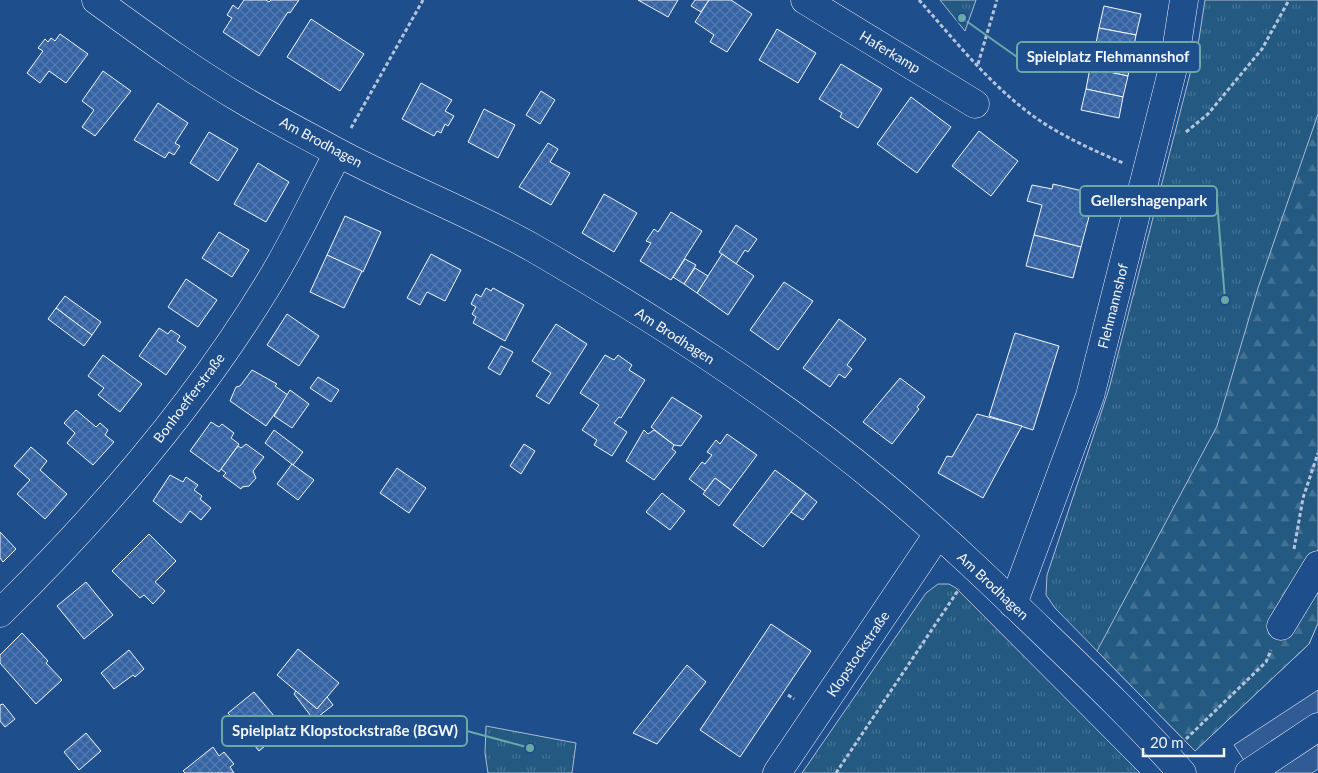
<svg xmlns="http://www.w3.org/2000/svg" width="1318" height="773" font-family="Lato,sans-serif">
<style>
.grass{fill:url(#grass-tufts);stroke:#a8bbd7}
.forest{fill:url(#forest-firs);stroke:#a8bbd7}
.parking{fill:#305b95;stroke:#a8bbd7}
.building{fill:url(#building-cross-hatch);stroke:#f2f6ff}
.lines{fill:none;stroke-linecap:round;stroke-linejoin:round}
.minor-casing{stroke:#f2f6ff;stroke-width:29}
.path{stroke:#b3c4dc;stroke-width:3;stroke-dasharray:4 2.5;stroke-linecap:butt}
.minor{stroke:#1f4e8c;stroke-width:28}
.labels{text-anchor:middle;stroke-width:4;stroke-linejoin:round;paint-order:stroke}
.street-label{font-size:14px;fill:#f2f6ff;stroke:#1f4e8c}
.leader{fill:none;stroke:#6aa9a8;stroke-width:2}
.callout-dot{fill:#6aa9a8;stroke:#1f4e8c;stroke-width:2}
.callout{fill:#1f4e8c;stroke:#6aa9a8;stroke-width:2}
.callout-label{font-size:15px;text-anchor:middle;font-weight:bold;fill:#f2f6ff}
</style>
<defs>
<pattern id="grass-tufts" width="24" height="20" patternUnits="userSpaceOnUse" patternTransform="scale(1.25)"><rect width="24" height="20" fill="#245a82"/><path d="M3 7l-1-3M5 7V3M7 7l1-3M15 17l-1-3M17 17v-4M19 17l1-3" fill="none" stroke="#447295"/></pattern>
<pattern id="forest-firs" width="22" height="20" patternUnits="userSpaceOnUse" patternTransform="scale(1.25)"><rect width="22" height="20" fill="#245a82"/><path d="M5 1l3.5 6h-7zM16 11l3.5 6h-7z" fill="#447295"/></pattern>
<pattern id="building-cross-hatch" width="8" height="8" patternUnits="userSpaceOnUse" patternTransform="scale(1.25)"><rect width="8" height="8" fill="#3563a3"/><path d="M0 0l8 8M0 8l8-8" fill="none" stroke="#537ab1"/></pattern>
</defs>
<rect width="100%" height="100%" fill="#1f4e8c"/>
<g class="grass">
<path d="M940 0H976L965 31Z"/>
<path d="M1205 0H1318V623L1309 644 1195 751 1055 608 1046 595 1047 575 1109 389 1199 39Z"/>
<path d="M938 584H949L956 588 1140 773H802L926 593Z"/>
<path d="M486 726 576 743 572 773H488L485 753Z"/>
</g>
<path class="forest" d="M1318 114V623L1309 644 1195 751 1097 651 1217 426 1258 288Z"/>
<path class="parking" d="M1318 690V769L1312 773H1252L1234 745Z"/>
<g class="building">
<path d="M244 0H266L269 2 271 0H299L290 13 288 12 259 56 223 32 232 18 227 15 233 5 238 9Z"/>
<path d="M638 0H678L668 17Z"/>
<path d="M695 0H709L701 12 691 6Z"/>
<path d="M709 0H731L752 14 727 52 710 42 714 35 695 22Z"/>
<path d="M1104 6 1141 14 1136 35 1099 28Z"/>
<path d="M311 19 364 54 340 91 287 57Z"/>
<path d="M1099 28 1136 35 1132 56 1095 48Z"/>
<path d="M777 29 816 53 798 83 759 60Z"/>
<path d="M60 34 88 54 66 83 49 71 40 83 27 73 43 51 38 48 45 39 48 42 51 38 55 41Z"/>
<path d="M1095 48 1132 56 1128 76 1090 68Z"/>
<path d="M841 64 882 89 858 128 840 117 842 113 819 99Z"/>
<path d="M1090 68 1128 76 1123 97 1086 89Z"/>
<path d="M103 71 131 91 95 136 82 127 94 110 82 101Z"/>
<path d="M421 83 452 100 445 111 454 116 448 126 445 124 441 133 437 131 434 136 402 119Z"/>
<path d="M1086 89 1123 97 1119 118 1081 110Z"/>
<path d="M541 91 555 100 540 124 526 115Z"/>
<path d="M911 97 951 127 917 173 877 144Z"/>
<path d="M158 103 188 123 175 143 180 146 174 155 169 152 165 158 134 140Z"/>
<path d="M484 109 515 125 498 158 468 142Z"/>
<path d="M979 131 1018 161 991 196 952 166Z"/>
<path d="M209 132 238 149 218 181 190 163Z"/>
<path d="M548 143 558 149 550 162 570 173 551 205 519 187Z"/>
<path d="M258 163 289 182 266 222 234 204Z"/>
<path d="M1053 184 1095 194 1081 247 1034 235 1042 205 1027 201 1032 185 1052 189Z"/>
<path d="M604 194 637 213 614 252 582 233Z"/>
<path d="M671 212 702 231 671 280 640 261 651 243 646 241 654 229 658 232Z"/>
<path d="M345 216 381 232 363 272 327 255Z"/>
<path d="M736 225 757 239 748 252 745 250 736 264 719 252Z"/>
<path d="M219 232 249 250 232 277 202 258Z"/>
<path d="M1034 235 1081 247 1073 278 1026 266Z"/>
<path d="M431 254 461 270 445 301 427 292 420 305 407 298Z"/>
<path d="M722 254 754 276 728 315 697 293Z"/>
<path d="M327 255 362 271 344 308 310 292Z"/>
<path d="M685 259 696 265 684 284 673 277Z"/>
<path d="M695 268 708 276 697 293 684 284Z"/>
<path d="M186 279 217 300 198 327 168 307Z"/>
<path d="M784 282 813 301 778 350 750 330Z"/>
<path d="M486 288 491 291 493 288 524 305 505 341 473 323 476 317 472 314 476 307 471 304 476 294 481 297Z"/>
<path d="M65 296 101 322 92 335 56 308Z"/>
<path d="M56 308 92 335 84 346 48 319Z"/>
<path d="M287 314 319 336 299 366 267 345Z"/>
<path d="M839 319 866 339 847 365 852 369 845 378 839 374 830 387 803 368Z"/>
<path d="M556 324 587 344 549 404 536 396 551 373 532 361Z"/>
<path d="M159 328 168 334 171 330 180 336 177 341 186 347 166 375 139 356Z"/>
<path d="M1015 333 1059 346 1033 430 989 416Z"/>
<path d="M501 346 513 352 500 375 488 368Z"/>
<path d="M103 355 142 384 120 412 98 395 104 388 88 376Z"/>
<path d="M605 355 614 360 618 355 632 365 629 370 645 380 621 418 619 417 614 423 627 432 612 456 594 445 597 440 582 430 599 405 580 393Z"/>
<path d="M252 370 277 384 275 386 288 395 266 426 230 401 236 387 240 386Z"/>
<path d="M318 377 339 390 331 402 310 388Z"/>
<path d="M900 378 925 397 917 407 919 409 892 444 863 422Z"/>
<path d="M290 390 309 404 292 428 274 416Z"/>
<path d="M672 397 702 416 681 446 674 445 651 427Z"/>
<path d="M76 410 96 427 100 423 108 430 105 435 114 442 93 465 67 443 75 433 64 423Z"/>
<path d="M977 414 1022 426 983 498 938 473 947 456 952 457Z"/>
<path d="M211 422 219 427 222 424 234 433 231 438 239 444 219 472 190 451Z"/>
<path d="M274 430 303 452 293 465 265 443Z"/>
<path d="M644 430 648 434 654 430 674 445 672 449 676 452 654 480 626 461Z"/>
<path d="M727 434 757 455 731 490 715 478 705 491 689 479 702 462 705 464 712 455 707 452 716 440 720 444Z"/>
<path d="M246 444 264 457 253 471 256 478 249 486 242 487 241 489 223 476 226 473 221 469 238 446 241 448Z"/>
<path d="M524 444 535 451 521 474 510 466Z"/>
<path d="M31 447 47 461 40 470 67 494 45 519 17 494 30 480 14 466Z"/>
<path d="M292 464 314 480 298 500 277 484Z"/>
<path d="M397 468 426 488 409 513 380 493Z"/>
<path d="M775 470 806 493 763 547 733 525Z"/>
<path d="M170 475 183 482 186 477 198 485 194 490 202 496 200 499 211 508 201 520 190 511 181 523 153 501Z"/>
<path d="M715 478 731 490 719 506 703 494Z"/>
<path d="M662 493 685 511 670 530 646 512Z"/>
<path d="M806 493 817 502 803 520 791 512Z"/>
<path d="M0 532 16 549 3 562 0 558Z"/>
<path d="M149 534 176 561 155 582 165 591 153 604 144 595 140 598 112 571Z"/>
<path d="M86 582 113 615 84 639 57 606Z"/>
<path d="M771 624 811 651 740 757 700 730Z"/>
<path d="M22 633 48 661 46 663 62 680 36 704 0 663V655Z"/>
<path d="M298 649 339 683 317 709 277 675Z"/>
<path d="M129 650 144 669 135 677 133 675 114 689 101 673Z"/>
<path d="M687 665 706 682 657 744 633 733Z"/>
<path d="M296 691 317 709 327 697 333 705 314 720 294 694Z"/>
<path d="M254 692 285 729 259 751 228 713Z"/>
<path d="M3 704 15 719 5 727 0 721V705Z"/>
<path d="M86 733 101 751 79 770 64 752Z"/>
<path d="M213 747 219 756 224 752 234 764 230 767 234 773H185L183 771Z"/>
</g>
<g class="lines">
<g class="minor-casing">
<g id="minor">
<path d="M96 0C143 34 190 69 241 99 271 117 304 134 335 151 400 186 470 212 535 249 657 320 777 397 886 488 941 534 993 584 1045 634 1092 679 1139 724 1182 773"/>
<path d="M805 0 975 104"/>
<path d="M1013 604 1090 396 1174 64 1184 0"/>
<path d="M0 613C102 513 195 405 269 283 295 241 315 196 338 153"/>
<path d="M1281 626 1318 565"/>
<path d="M777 773 938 534"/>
<path d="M1249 773 1318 727"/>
</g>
</g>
<g class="path">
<path d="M919 0C951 36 982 75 1019 105 1050 131 1086 147 1123 163"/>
<path d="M978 64 997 0"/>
<path d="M351 128 423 0"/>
<path d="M1186 132 1208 114 1262 49 1289 0"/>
<path d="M1294 549 1303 498 1318 453"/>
<path d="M788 695 794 699"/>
<path d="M1186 739 1266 662 1271 650"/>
<path d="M836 773 959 589"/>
</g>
<use href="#minor" class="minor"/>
</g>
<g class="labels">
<g class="street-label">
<text transform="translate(890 52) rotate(31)" y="5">Haferkamp</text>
<text transform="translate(321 142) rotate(28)" y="5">Am Brodhagen</text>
<text transform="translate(1113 306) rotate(-76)" y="5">Flehmannshof</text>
<text transform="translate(675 336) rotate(33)" y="5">Am Brodhagen</text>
<text transform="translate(189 398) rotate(-53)" y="5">Bonhoefferstraße</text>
<text transform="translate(993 586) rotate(43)" y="5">Am Brodhagen</text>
<text transform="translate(858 654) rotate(-56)" y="5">Klopstockstraße</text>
</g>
</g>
<path class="leader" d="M962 18L1017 57M1225 300L1217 201M530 748L467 731"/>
<g class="callout-dot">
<circle cx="962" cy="18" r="5"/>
<circle cx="1225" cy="300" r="5"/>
<circle cx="530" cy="748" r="5"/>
</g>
<g class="callout">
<rect x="1017" y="42" width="183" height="30" rx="5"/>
<rect x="1080" y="186" width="137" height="30" rx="5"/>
<rect x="222" y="716" width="245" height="30" rx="5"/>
</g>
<g class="callout-label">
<text x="1108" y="62">Spielplatz Flehmannshof</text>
<text x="1149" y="206">Gellershagenpark</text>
<text x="345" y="736">Spielplatz Klopstockstraße (BGW)</text>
</g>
<path d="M1143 748v8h81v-8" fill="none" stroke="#f2f6ff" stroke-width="2.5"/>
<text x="1150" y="748" font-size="15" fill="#f2f6ff" stroke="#1f4e8c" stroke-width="4" paint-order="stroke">20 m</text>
</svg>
